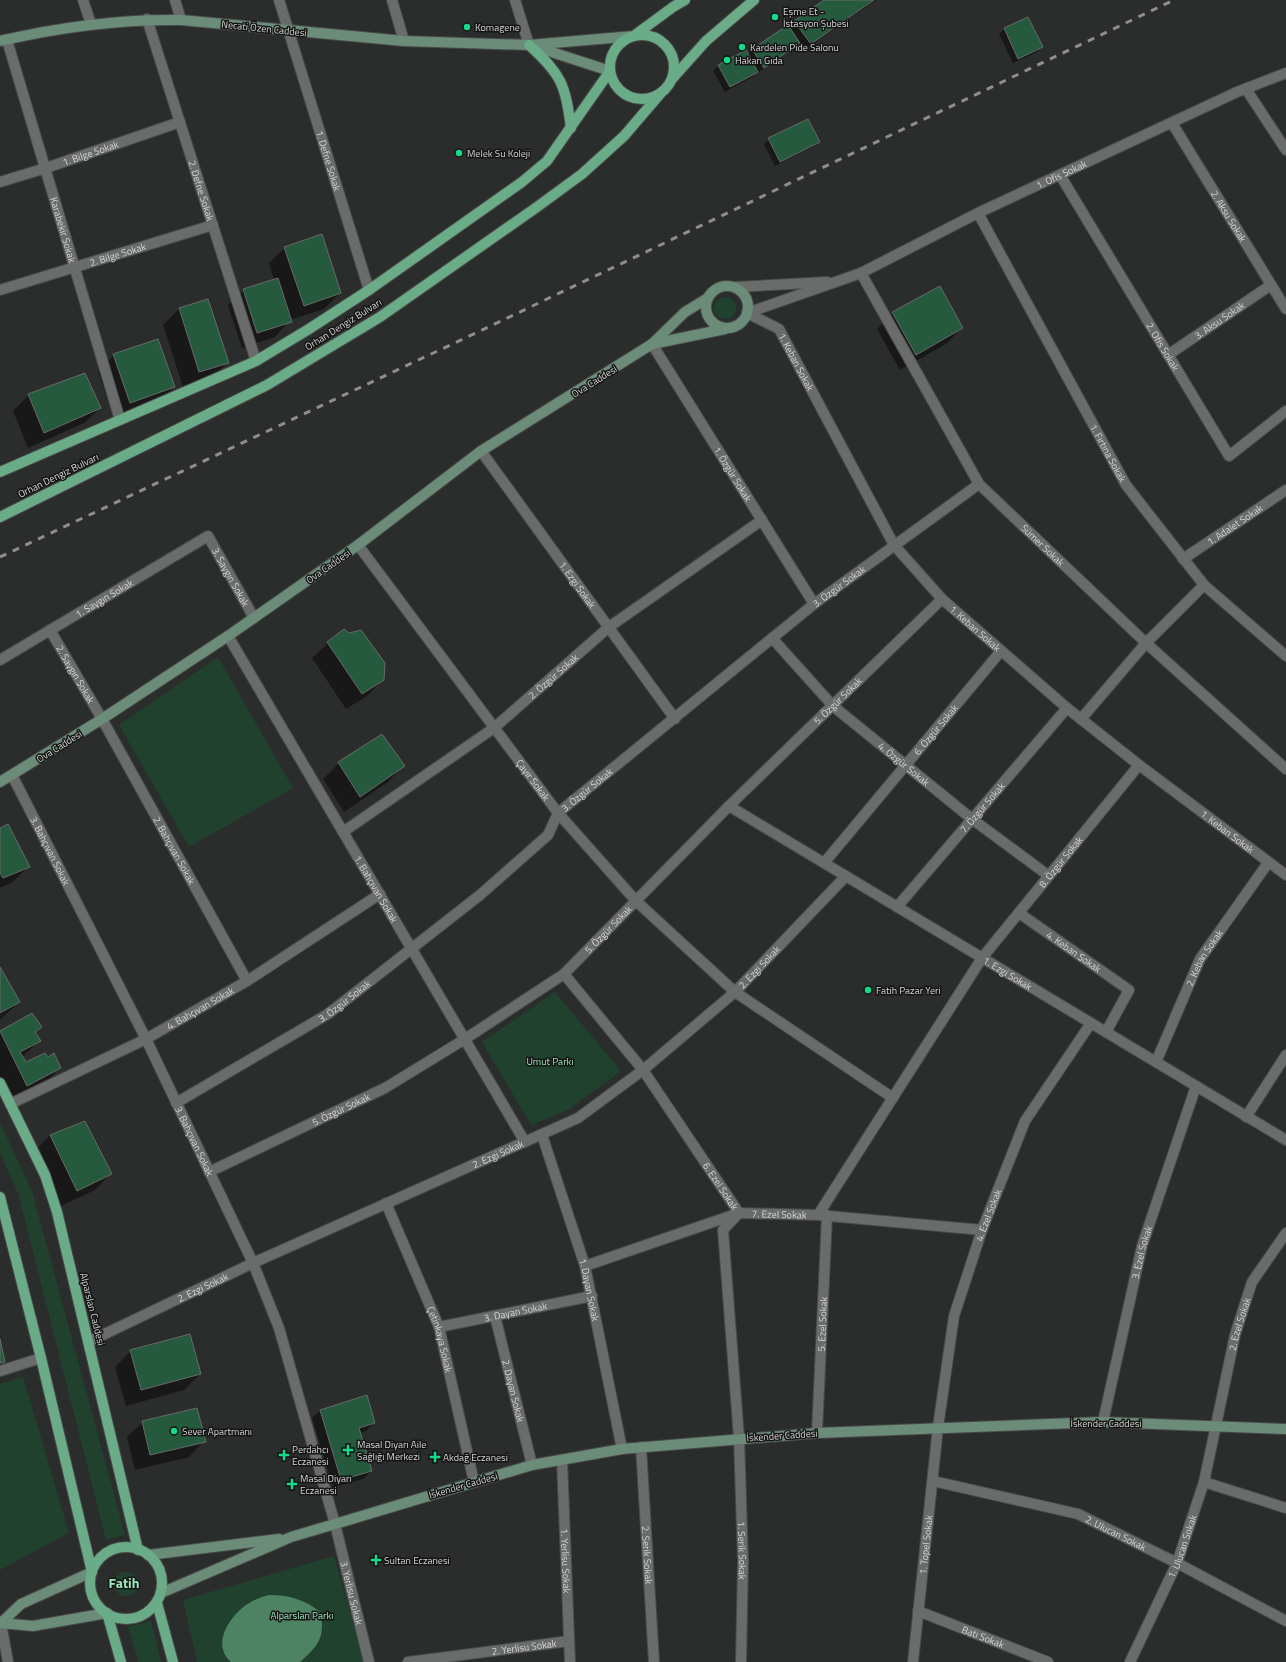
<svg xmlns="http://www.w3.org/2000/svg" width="1286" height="1662" font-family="'Titillium Web',sans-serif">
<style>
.green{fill:#20412e}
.water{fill:#4d8263}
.shadow{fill:#0007}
.building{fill:#255a3e;stroke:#676a68}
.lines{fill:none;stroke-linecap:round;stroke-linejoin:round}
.street-casing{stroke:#494b4a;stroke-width:12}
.secondary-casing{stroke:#494b4a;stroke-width:12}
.primary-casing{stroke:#494b4a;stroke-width:12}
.street{stroke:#696c6a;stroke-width:10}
.secondary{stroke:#6a8c79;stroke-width:10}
.primary{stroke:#6bac88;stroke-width:10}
.rail{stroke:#8d8e8d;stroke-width:3;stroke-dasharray:7 7;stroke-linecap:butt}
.poi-dot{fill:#16d989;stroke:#141514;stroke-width:1.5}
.labels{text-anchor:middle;stroke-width:3;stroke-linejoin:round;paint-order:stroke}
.poi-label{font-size:10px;fill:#d5d6d5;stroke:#141514;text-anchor:start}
.street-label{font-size:10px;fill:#d5d6d5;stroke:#141514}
.park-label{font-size:10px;fill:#96e7b8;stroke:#141514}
.district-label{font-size:14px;font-weight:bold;fill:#9be9bb;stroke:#141514}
</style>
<rect width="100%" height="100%" fill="#2b2d2c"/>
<g class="green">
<circle cx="725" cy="308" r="11"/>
<path d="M218 657 293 788 189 847 119 725Z"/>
<path d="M555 992 621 1071 568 1110 531 1125 482 1042Z"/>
<path d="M0 1123 32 1191 125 1535 106 1540 18 1193 0 1153Z"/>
<path d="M23 1377 69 1533 0 1570V1384Z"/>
<path d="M334 1556 364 1662H197L183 1600Z"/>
<circle cx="126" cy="1584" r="12"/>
<path d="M151 1621 161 1662H138L128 1627Z"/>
</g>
<path class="water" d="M269 1595C289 1595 304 1599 320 1612 326 1637 318 1646 300 1662H231C210 1644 231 1614 249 1603 255 1599 262 1597 269 1595Z"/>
<g class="shadow">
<path d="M826 0H876L803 51 798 44 759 72 758 71 752 77 725 92 713 71 718 66 747 55Z"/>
<path d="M1028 18 1042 47 1037 52 1013 63 999 34 1004 29Z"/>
<path d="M769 139 819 142 813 147 775 166 764 144Z"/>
<path d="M285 248 340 293 324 309 290 320 275 337 242 348 228 305 244 290 274 280 269 263Z"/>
<path d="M179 309 228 362 212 378 183 387 163 325Z"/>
<path d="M892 313 962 328 946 344 900 370 877 329Z"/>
<path d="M114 355 174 387 158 402 114 418 98 371Z"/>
<path d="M29 395 100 408 84 423 28 448 13 411Z"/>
<path d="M328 643 383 679 367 696 346 709 312 658Z"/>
<path d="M339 763 403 766 388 782 344 812 323 779Z"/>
<path d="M0 829 29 866 13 882 0 888Z"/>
<path d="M0 969 19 1002 0 1020Z"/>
<path d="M40 1027 35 1032 39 1041 22 1057 26 1064 60 1068 44 1084 11 1101 0 1078V1032Z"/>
<path d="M50 1135 110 1174 95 1190 61 1206 35 1151Z"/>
<path d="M131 1351 200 1374 184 1390 126 1406 115 1367Z"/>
<path d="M366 1397 374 1423 366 1431 359 1433 371 1471 363 1479 333 1487 312 1418 320 1411Z"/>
<path d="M143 1422 204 1441 189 1457 135 1470 127 1437Z"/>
</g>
<g class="building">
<path d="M824 0H874L811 44 794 21Z"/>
<path d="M1028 17 1043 47 1018 59 1004 28Z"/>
<path d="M788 25 800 43 764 68 752 49Z"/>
<path d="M746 50 758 72 730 87 718 65Z"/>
<path d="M808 119 820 142 780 162 768 138Z"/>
<path d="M322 234 341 293 304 306 284 247Z"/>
<path d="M278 278 292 322 257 333 243 289Z"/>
<path d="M940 286 963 328 916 355 892 312Z"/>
<path d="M208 299 229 363 199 372 179 308Z"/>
<path d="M158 339 175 387 130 403 113 354Z"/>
<path d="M85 373 101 408 44 433 28 394Z"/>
<path d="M344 629 349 633 361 630 385 663 384 680 362 694 327 642Z"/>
<path d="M382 734 405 766 360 797 338 762Z"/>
<path d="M8 824 30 867 3 878 0 873V828Z"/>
<path d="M0 967 20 1002 0 1013Z"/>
<path d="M32 1013 42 1027 35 1032 41 1041 20 1052 26 1062 45 1053 48 1057 54 1053 61 1068 27 1086 0 1031Z"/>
<path d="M85 1121 112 1174 77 1191 50 1135Z"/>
<path d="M190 1334 201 1374 141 1390 130 1350Z"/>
<path d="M0 1339 5 1362 0 1363Z"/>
<path d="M367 1395 375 1423 359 1428 372 1471 341 1480 320 1410Z"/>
<path d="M197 1408 206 1442 150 1455 142 1421Z"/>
</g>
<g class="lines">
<g class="street-casing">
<g id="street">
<path d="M83 0 91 24"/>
<path d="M175 0 181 20"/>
<path id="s1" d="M279 0 369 290"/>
<path d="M392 0 404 41"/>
<path d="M515 0 529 45"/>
<path id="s2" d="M147 19 256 361"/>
<path id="s3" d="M7 40 120 420"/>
<path d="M1246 89 1286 150"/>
<path id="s4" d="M1172 123 1286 309"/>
<path id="s5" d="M1060 175 1229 456 1286 411"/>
<path id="s6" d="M0 182 46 168 180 122"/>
<path id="s7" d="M978 213 1126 485 1204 585 1286 656"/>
<path id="s8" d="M861 273 979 484 1146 643 1286 769"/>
<path d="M735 287 827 282"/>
<path id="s9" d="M0 290 213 225"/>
<path id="s10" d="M747 313 779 329 894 545 942 599 1067 708 1139 765 1286 875"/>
<path id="s11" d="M747 313 861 273 978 213 1237 92 1286 73"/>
<path id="s12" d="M652 344 814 604"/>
<path id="s13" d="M1168 355 1271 285"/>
<path id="s14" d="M481 451 675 719"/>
<path id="s15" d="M358 545 558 813 636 901 735 992 893 1098"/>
<path id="s16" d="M1183 559 1286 490"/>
<path id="s17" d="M50 630 102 719 247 981"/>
<path id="s18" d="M228 636 525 1142"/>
<path id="s19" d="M772 638 833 706 972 819 1049 876"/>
<path id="s20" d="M0 660 208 536 254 618"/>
<path d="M1081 719 1146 643 1204 585"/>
<path id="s21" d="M12 775 146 1039 253 1263 279 1328 335 1524 369 1662"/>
<path id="s22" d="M729 806 1286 1140"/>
<path id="s23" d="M343 832 494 728 609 627 762 520"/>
<path id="s24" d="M824 863 1001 651"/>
<path id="s25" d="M897 907 1067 708"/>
<path id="s26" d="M1019 913 1129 990 1106 1032"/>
<path id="s27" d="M564 974 643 1070 739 1213 723 1230 739 1438 743 1561 741 1662"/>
<path id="s28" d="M1156 1062 1200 959 1268 863"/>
<path id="s29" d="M176 1103 328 1014 480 895 548 835 558 813 814 604 979 484"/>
<path id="s30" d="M10 1104 146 1039 247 981 380 894"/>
<path d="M1246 1117 1286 1055"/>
<path id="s31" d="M542 1135 585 1266 622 1449"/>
<path id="s32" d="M209 1172 385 1088 465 1039 564 974 729 806 942 599"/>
<path id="s33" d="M386 1203 439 1327 474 1482"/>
<path id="s34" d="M818 1215 982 958 1139 765"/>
<path id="s35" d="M585 1266 739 1213 818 1215 982 1230"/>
<path id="s36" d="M495 1316 532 1465"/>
<path id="s37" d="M439 1327 592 1296"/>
<path id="s38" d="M88 1342 253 1263 578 1118 643 1070 735 992 846 876"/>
<path d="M0 1371 41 1358"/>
<path id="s39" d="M1103 1422 1142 1246 1196 1086"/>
<path id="s40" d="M817 1433 827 1215"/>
<path id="s41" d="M641 1447 654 1662"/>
<path id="s42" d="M562 1460 570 1662"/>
<path id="s43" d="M933 1481 1078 1514 1177 1563 1286 1621"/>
<path d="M1204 1482 1286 1508"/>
<path id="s44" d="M918 1611 1048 1662"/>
<path d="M1 1623 8 1662"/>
<path id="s45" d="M408 1662 569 1641"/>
<path id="s46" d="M913 1662 938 1427 954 1316 982 1230 1025 1121 1091 1023"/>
<path id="s47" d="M1130 1662 1177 1563 1204 1482 1235 1335 1252 1282 1286 1233"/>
</g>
</g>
<g class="secondary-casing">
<g id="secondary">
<path d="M0 41C60 27 120 19 181 20L404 41 529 45 634 36"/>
<path d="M533 46 610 71"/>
<circle cx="727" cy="307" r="21"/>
<path d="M652 344 725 329"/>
<path d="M0 782 102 719 228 636 358 545 481 451 652 344 685 312 708 298"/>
<path d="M148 1555 279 1539"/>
<path d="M161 1593 291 1537 335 1524 532 1465 622 1449 817 1433 1103 1422 1286 1429"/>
<path d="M0 1623 33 1626 107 1613"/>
<path d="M1 1623 21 1604 92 1572"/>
</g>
</g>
<g class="primary-casing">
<g id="primary">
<path d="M635 35 673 7 685 0"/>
<circle cx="642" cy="67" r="32"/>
<path d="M529 45C562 75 565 84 571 128"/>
<path d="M672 79 706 41 754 0"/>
<path d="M0 472 256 361 309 329 369 290 522 182 547 161 610 71"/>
<path d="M0 517 267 385 380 317 537 207 582 174 624 136 660 94"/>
<path d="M0 1083 45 1175 57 1212 138 1550"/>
<path d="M0 1197 41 1358 92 1572"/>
<circle cx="126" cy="1583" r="36"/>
<path d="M157 1603 173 1662"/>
<path d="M107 1613 121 1662"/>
</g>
</g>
<use href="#street" class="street"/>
<use href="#secondary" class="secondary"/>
<use href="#primary" class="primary"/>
<path class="rail" d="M0 557 480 331 1174 0"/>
</g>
<g class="poi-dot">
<circle cx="775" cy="17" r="4"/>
<circle cx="467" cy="27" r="4"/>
<circle cx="742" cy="47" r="4"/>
<circle cx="727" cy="60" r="4"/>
<circle cx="459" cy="153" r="4"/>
<circle cx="868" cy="990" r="4"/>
<circle cx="174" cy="1431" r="4"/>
<path d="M346 1444h4v4h4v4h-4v4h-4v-4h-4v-4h4z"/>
<path d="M282 1449h4v4h4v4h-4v4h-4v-4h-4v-4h4z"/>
<path d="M433 1451h4v4h4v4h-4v4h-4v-4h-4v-4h4z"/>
<path d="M290 1478h4v4h4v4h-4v4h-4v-4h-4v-4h4z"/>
<path d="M374 1554h4v4h4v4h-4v4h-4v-4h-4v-4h4z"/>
</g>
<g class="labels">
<g class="poi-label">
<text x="783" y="15">Eşme Et -<tspan x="783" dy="12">İstasyon Şubesi</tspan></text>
<text x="475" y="31">Komagene</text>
<text x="750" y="51">Kardelen Pide Salonu</text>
<text x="735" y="64">Hakan Gıda</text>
<text x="467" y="157">Melek Su Koleji</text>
<text x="876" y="994">Fatih Pazar Yeri</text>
<text x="182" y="1435">Sever Apartmanı</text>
<text x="357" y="1448">Masal Diyarı Aile<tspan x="357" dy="12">Sağlığı Merkezi</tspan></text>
<text x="292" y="1453">Perdahcı<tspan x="292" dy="12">Eczanesi</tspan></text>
<text x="443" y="1461">Akdağ Eczanesi</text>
<text x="300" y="1482">Masal Diyarı<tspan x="300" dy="12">Eczanesi</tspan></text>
<text x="384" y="1564">Sultan Eczanesi</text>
</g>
<g class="street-label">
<text transform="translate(264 28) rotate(6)" y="4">Necati Özen Caddesi</text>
<text dy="4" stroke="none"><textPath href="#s6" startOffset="95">1. Bilge Sokak</textPath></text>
<text dy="4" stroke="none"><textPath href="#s1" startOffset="168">1. Defne Sokak</textPath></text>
<text dy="4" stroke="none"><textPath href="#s11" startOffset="344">1. Ofis Sokak</textPath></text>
<text dy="4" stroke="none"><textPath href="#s2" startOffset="180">2. Defne Sokak</textPath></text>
<text dy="4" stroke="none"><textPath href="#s4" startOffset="109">2. Aksu Sokak</textPath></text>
<text dy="4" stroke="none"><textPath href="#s3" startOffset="198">Karabekir Sokak</textPath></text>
<text dy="4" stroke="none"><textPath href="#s9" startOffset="123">2. Bilge Sokak</textPath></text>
<text dy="4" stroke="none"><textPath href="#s13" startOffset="62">3. Aksu Sokak</textPath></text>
<text transform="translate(343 324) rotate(-32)" y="4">Orhan Dengiz Bulvarı</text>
<text dy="4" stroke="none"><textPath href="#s5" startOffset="200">2. Ofis Sokak</textPath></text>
<text dy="4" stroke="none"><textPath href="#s10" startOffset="73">1. Keban Sokak</textPath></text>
<text transform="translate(594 381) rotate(-32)" y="4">Ova Caddesi</text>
<text dy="4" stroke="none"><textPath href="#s7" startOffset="273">1. Fırtına Sokak</textPath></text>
<text dy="4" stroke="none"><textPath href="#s12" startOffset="153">1. Özgür Sokak</textPath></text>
<text transform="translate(58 475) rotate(-26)" y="4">Orhan Dengiz Bulvarı</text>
<text dy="4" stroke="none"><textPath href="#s16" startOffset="62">1. Adalet Sokak</textPath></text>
<text dy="4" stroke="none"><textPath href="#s8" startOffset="330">Sümer Sokak</textPath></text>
<text transform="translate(328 566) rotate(-35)" y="4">Ova Caddesi</text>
<text dy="4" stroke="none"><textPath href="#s20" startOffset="289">3. Saygın Sokak</textPath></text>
<text dy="4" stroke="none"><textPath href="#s14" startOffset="165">1. Ezgi Sokak</textPath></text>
<text dy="4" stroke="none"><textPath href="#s29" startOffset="845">3. Özgür Sokak</textPath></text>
<text dy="4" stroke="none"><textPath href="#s20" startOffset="121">1. Saygın Sokak</textPath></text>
<text dy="4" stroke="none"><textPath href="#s10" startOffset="397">1. Keban Sokak</textPath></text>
<text dy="4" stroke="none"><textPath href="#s17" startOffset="51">2. Saygın Sokak</textPath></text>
<text dy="4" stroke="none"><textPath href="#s23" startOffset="262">2. Özgür Sokak</textPath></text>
<text dy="4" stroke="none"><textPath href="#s32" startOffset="794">5. Özgür Sokak</textPath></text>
<text dy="4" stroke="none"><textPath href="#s24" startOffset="174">6. Özgür Sokak</textPath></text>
<text transform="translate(59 746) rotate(-32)" y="4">Ova Caddesi</text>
<text dy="4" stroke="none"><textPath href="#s19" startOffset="183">4. Özgür Sokak</textPath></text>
<text dy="4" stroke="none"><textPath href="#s15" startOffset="293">Çayır Sokak</textPath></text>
<text dy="4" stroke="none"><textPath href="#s29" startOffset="521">3. Özgür Sokak</textPath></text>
<text dy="4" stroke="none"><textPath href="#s25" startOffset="131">7. Özgür Sokak</textPath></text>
<text dy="4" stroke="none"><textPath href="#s10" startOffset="721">1. Keban Sokak</textPath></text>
<text dy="4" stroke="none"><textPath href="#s21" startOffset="85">3. Bahçıvan Sokak</textPath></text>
<text dy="4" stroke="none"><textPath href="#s17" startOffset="253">2. Bahçıvan Sokak</textPath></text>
<text dy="4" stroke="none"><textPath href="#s34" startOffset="429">8. Özgür Sokak</textPath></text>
<text dy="4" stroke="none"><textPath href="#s18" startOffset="293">1. Bahçıvan Sokak</textPath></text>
<text dy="4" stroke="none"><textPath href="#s32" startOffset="470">5. Özgür Sokak</textPath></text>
<text dy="4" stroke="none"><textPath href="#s26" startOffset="67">4. Keban Sokak</textPath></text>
<text dy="4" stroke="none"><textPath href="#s28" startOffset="115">2. Keban Sokak</textPath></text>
<text dy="4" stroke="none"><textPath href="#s38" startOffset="775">2. Ezgi Sokak</textPath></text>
<text dy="4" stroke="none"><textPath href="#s22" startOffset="325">1. Ezgi Sokak</textPath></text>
<text dy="4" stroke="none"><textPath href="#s29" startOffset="197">3. Özgür Sokak</textPath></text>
<text dy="4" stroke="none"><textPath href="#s30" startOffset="213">4. Bahçıvan Sokak</textPath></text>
<text dy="4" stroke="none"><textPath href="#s32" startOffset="146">5. Özgür Sokak</textPath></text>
<text dy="4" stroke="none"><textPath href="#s21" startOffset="409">3. Bahçıvan Sokak</textPath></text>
<text dy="4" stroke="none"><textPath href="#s38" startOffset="451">2. Ezgi Sokak</textPath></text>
<text dy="4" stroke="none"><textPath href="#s27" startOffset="264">6. Ezel Sokak</textPath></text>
<text dy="4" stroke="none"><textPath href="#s35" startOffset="203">7. Ezel Sokak</textPath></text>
<text dy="4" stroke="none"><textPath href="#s46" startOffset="455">4. Ezel Sokak</textPath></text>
<text dy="4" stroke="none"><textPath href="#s39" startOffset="174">3. Ezel Sokak</textPath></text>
<text dy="4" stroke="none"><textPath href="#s38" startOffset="127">2. Ezgi Sokak</textPath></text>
<text dy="4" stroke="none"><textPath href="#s31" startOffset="162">1. Dayan Sokak</textPath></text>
<text transform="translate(93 1309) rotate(76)" y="4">Alparslan Caddesi</text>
<text dy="4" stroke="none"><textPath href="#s37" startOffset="78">3. Dayan Sokak</textPath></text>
<text dy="4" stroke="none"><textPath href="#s40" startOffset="109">5. Ezel Sokak</textPath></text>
<text dy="4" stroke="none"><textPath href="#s47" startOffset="357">2. Ezel Sokak</textPath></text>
<text dy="4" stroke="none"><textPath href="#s33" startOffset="147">Çetinkaya Sokak</textPath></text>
<text dy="4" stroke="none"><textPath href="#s36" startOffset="77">2. Dayan Sokak</textPath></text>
<text x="1106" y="1427">İskender Caddesi</text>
<text transform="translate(782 1435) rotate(-4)" y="4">İskender Caddesi</text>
<text transform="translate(463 1485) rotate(-16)" y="4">İskender Caddesi</text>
<text dy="4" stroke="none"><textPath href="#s43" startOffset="191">2. Ulucan Sokak</textPath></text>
<text dy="4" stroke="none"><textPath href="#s46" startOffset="118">1. Topel Sokak</textPath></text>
<text dy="4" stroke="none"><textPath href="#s47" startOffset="127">1. Ulucan Sokak</textPath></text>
<text dy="4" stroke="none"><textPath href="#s27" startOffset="641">1. Serik Sokak</textPath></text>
<text dy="4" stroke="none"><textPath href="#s41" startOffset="108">2. Serik Sokak</textPath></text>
<text dy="4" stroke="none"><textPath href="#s42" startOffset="101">1. Yerlisu Sokak</textPath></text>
<text dy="4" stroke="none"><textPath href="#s21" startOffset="889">3. Yerlisu Sokak</textPath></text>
<text dy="4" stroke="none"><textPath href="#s44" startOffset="70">Batı Sokak</textPath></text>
<text dy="4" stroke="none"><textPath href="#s45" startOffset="117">2. Yerlisu Sokak</textPath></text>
</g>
<g class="park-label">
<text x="550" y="1065">Umut Parkı</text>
<text x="302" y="1619">Alparslan Parkı</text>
</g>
<g class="district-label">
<text x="124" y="1588">Fatih</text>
</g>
</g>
</svg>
